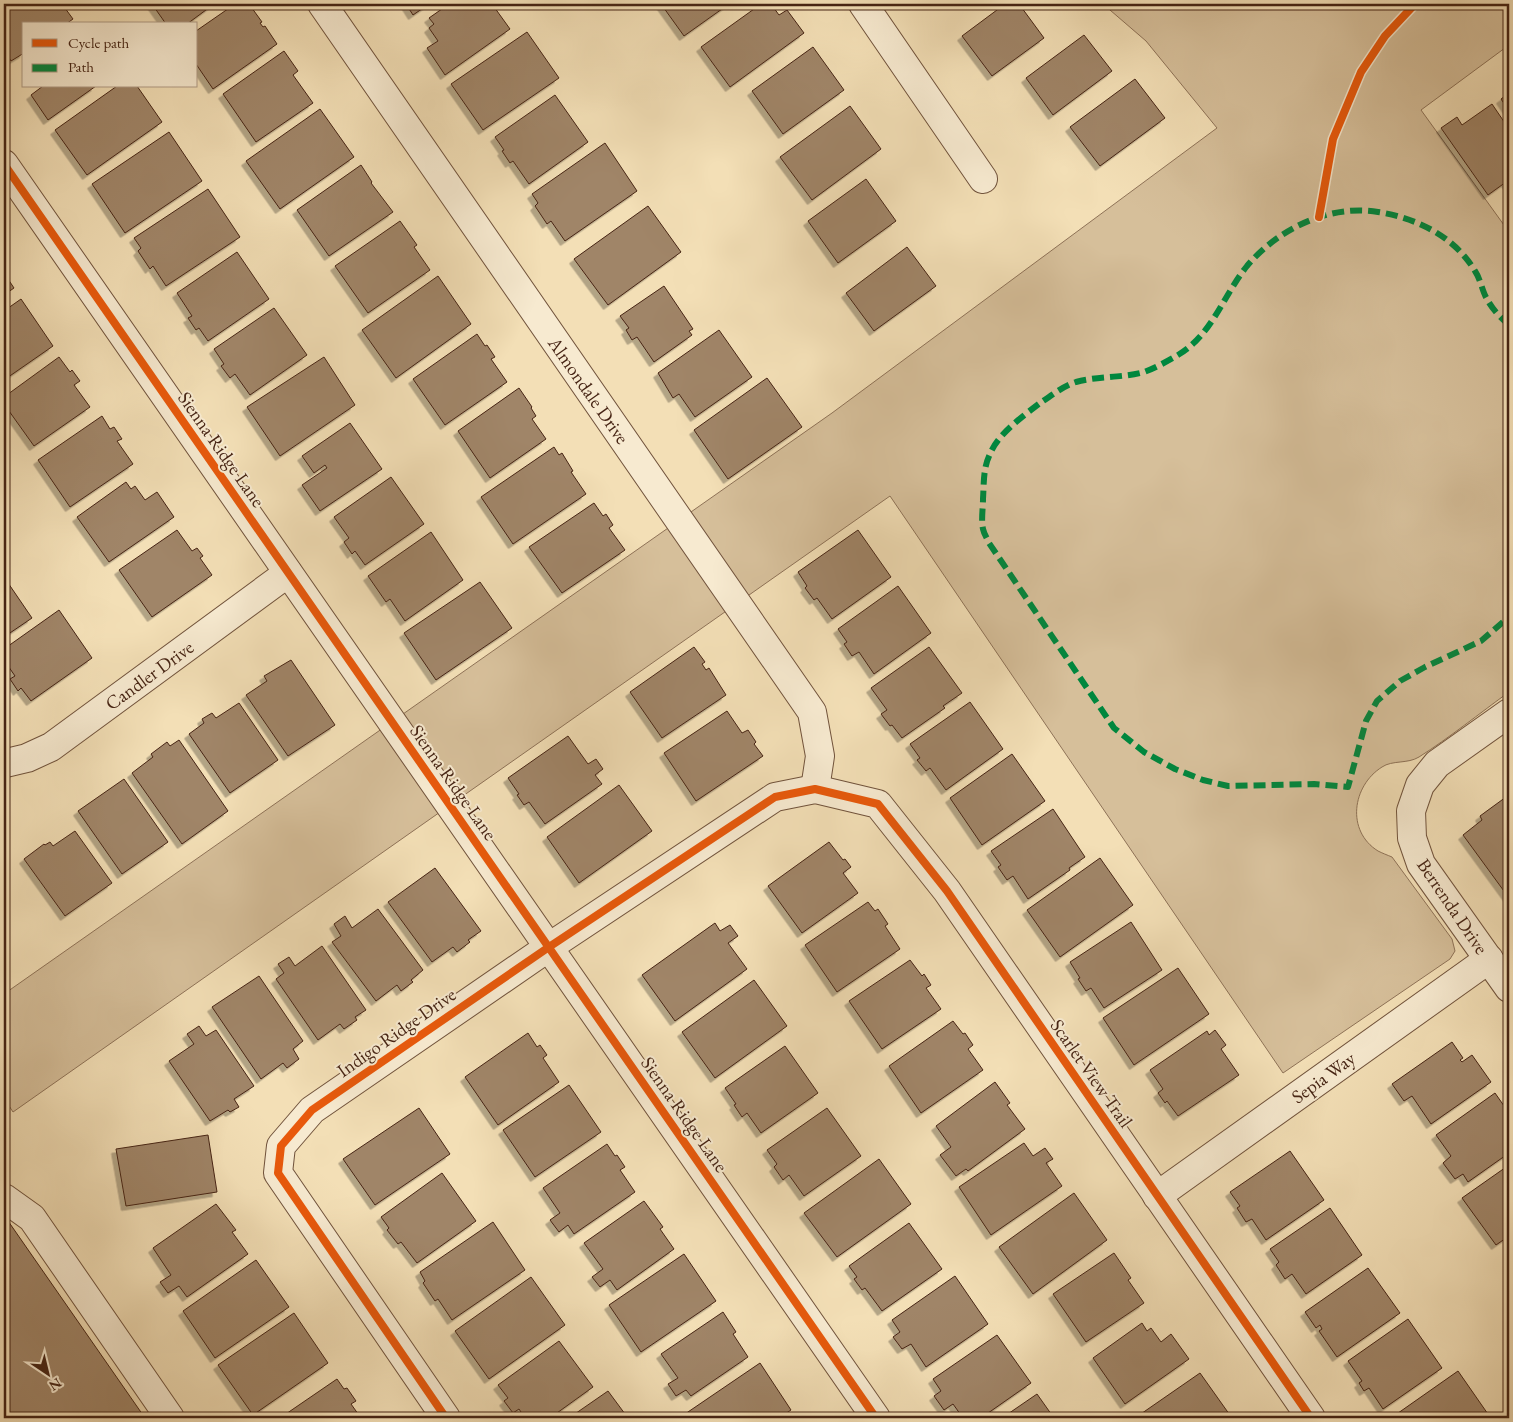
<svg xmlns="http://www.w3.org/2000/svg" width="1513" height="1422" font-family="'EB Garamond',serif">
<style>
.green{fill:#d6bf9a;stroke:#8e7257}
.building{fill:#a08568;stroke:#462414;filter:url(#shadow)}
.lines{fill:none;stroke-linecap:round;stroke-linejoin:round}
.minor-casing{stroke:#71533c;stroke-width:30}
.minor{stroke:#f7ead0;stroke-width:28}
.quiet{stroke:#00873e;stroke-width:6;stroke-dasharray:12 6;stroke-linecap:butt}
.cycleway-casing{stroke:#f7ead0;stroke-width:11}
.cycleway{stroke:#e8590c;stroke-width:8}
.labels{text-anchor:middle;stroke-width:4;stroke-linejoin:round;paint-order:stroke}
.street-label{font-size:19px;fill:#462414;stroke:#f7ead0}
</style>
<defs>
<filter id="shadow"><feDropShadow dx="-4.5" dy="4.5" stdDeviation="0" flood-color="#0004"/></filter>
</defs>
<rect width="100%" height="100%" fill="#f3dfb6"/>
<filter id="stains"><feTurbulence type="fractalNoise" baseFrequency=".004" numOctaves="4"/><feColorMatrix values="0 0 0 0 .2 0 0 0 0 .09 0 0 0 0 .02 0 0 0 .5 -.17"/></filter>
<radialGradient id="worn" r=".72"><stop offset=".6" stop-color="#630" stop-opacity="0"/><stop offset="1" stop-color="#630" stop-opacity=".3"/></radialGradient>
<path class="green" d="M1103 4H1509V45L1421 110 1509 232V692C1480 713 1449 738 1419 757 1408 764 1392 760 1382 767 1352 786 1346 831 1378 851 1382 853 1387 855 1392 857L1452 939 1455 951 1450 959 1283 1073 890 496 13 1112 4 1098V994L832 413 1217 128 1146 41Z"/>
<g class="building">
<path d="M4 4H62L73 19 66 24H24V53L11 61 4 49Z"/>
<path d="M152 4H214L187 24H166Z"/>
<path d="M235 4H249L262 22 260 23 263 27 265 26 277 44 213 89 196 64V31Z"/>
<path d="M406 4H429L413 15Z"/>
<path d="M449 4H492L510 29 445 75 427 48 438 41 429 28 434 24 429 18Z"/>
<path d="M661 4H729L684 36Z"/>
<path d="M761 4H771L779 15 787 10 804 33 730 87 701 47Z"/>
<path d="M1005 4H1019L1044 38 992 76 962 36Z"/>
<path d="M527 32 559 78 483 130 451 84Z"/>
<path d="M1084 35 1112 71 1053 115 1026 78Z"/>
<path d="M813 47 844 90 783 134 752 91Z"/>
<path d="M284 51 298 71 293 75 313 103 256 142 223 94Z"/>
<path d="M1135 79 1165 118 1100 166 1070 127Z"/>
<path d="M43 86H96L48 120 31 95Z"/>
<path d="M117 86H137L162 122 87 175 55 130Z"/>
<path d="M1509 93V111L1501 99Z"/>
<path d="M555 95 588 142 529 184 513 161 510 163 502 151 504 150 495 137Z"/>
<path d="M1492 104 1509 129V184L1508 185 1506 182 1488 195 1441 128 1457 117 1462 125Z"/>
<path d="M850 106 881 149 812 200 780 157Z"/>
<path d="M320 109 354 157 280 209 246 161Z"/>
<path d="M169 132 202 181 125 233 92 184Z"/>
<path d="M605 143 637 191 565 241 551 221 547 224 535 206 538 203 532 194Z"/>
<path d="M361 165 372 182 371 183 393 212 329 256 297 210Z"/>
<path d="M866 179 896 221 838 263 808 221Z"/>
<path d="M208 189 240 237 166 286 153 266 150 269 138 251 141 248 134 238Z"/>
<path d="M648 206 681 252 608 305 574 259Z"/>
<path d="M400 221 417 245 414 247 430 270 368 313 335 266Z"/>
<path d="M907 247 936 286 874 331 846 293Z"/>
<path d="M237 252 269 299 208 341 199 328 196 330 188 318 192 316 177 293Z"/>
<path d="M4 273 14 288 4 295Z"/>
<path d="M438 276 471 324 396 378 362 330Z"/>
<path d="M664 286 693 329 689 331 692 335 654 362 637 337 632 340 626 330 629 328 620 316Z"/>
<path d="M21 299 53 346 4 380V311Z"/>
<path d="M274 308 307 355 250 395 235 374 230 378 221 366 224 364 214 349Z"/>
<path d="M719 330 752 377 695 417 679 394 673 398 658 373Z"/>
<path d="M477 334 485 346 487 345 495 357 491 359 507 382 445 425 413 379Z"/>
<path d="M59 357 70 372 72 370 80 381 74 385 90 407 34 446 4 404V397Z"/>
<path d="M324 357 355 405 280 456 247 407Z"/>
<path d="M767 378 802 427 728 479 694 430Z"/>
<path d="M519 388 532 407 531 408 536 416 532 419 546 439 490 478 458 431Z"/>
<path d="M102 416 110 429 114 427 122 439 117 441 133 464 70 507 38 460Z"/>
<path d="M350 423 382 469 320 511 302 485 327 468 325 465 314 473 302 456Z"/>
<path d="M554 447 559 455 562 453 573 471 571 472 586 494 513 544 481 497Z"/>
<path d="M391 477 424 524 365 565 355 551 352 554 344 542 349 538 334 517Z"/>
<path d="M126 482 131 489 135 486 145 500 157 492 174 517 109 562 77 517Z"/>
<path d="M594 503 603 516 606 514 613 525 609 528 625 550 562 593 529 547Z"/>
<path d="M177 530 192 551 197 548 203 556 200 558 212 575 152 617 119 570Z"/>
<path d="M858 530 891 577 832 619 817 598 814 600 805 588 807 586 798 572Z"/>
<path d="M431 532 463 580 405 621 390 599 386 602 368 576Z"/>
<path d="M4 577 32 618 4 637Z"/>
<path d="M480 582 512 628 436 680 404 633Z"/>
<path d="M898 586 931 633 874 674 859 652 852 656 844 644 847 642 838 629Z"/>
<path d="M59 610 92 658 31 701 21 688 18 691 10 679 15 676 4 660V649Z"/>
<path d="M694 647 705 662 702 664 706 670 709 668 726 695 662 738 630 692Z"/>
<path d="M929 647 962 693 943 706 945 708 902 738 892 725 890 726 881 714 887 710 871 688Z"/>
<path d="M291 660 335 725 288 756 246 695 267 681 264 676Z"/>
<path d="M970 702 1003 749 946 790 930 768 926 771 917 760 920 758 910 744Z"/>
<path d="M239 703 278 760 230 793 189 734 204 723 202 719 212 713 216 718Z"/>
<path d="M727 711 742 733 748 730 756 742 754 744 763 756 696 801 664 753Z"/>
<path d="M568 736 588 764 596 759 603 769 595 775 602 784 545 824 529 802 524 805 517 795 519 794 508 778Z"/>
<path d="M179 740 228 811 182 844 132 773 153 757 151 754 167 742 170 746Z"/>
<path d="M1012 754 1045 801 982 845 950 798Z"/>
<path d="M124 779 168 842 122 874 78 811Z"/>
<path d="M619 785 652 831 579 883 547 837Z"/>
<path d="M1506 797 1509 802V898L1463 835 1482 820 1480 816Z"/>
<path d="M1053 809 1085 857 1069 868 1070 870 1028 899 1013 876 1007 880 998 867 1001 865 991 851Z"/>
<path d="M75 831 112 883 65 916 24 859 44 844 45 845 50 842 53 846Z"/>
<path d="M829 842 843 860 845 859 851 867 843 873 858 893 802 933 768 886Z"/>
<path d="M1100 858 1133 905 1060 957 1027 910Z"/>
<path d="M435 868 481 931 468 940 470 942 457 952 453 947 432 962 388 902Z"/>
<path d="M868 902 875 911 878 909 888 924 885 926 900 949 837 992 805 945Z"/>
<path d="M378 909 423 970 411 980 413 982 401 991 397 985 376 1001 332 942 341 936 334 924 345 916 352 928Z"/>
<path d="M1131 922 1162 970 1104 1008 1091 988 1086 991 1078 979 1080 978 1070 962Z"/>
<path d="M715 923 720 931 730 925 738 936 728 943 747 969 675 1021 642 975Z"/>
<path d="M322 946 366 1010 355 1017 357 1020 344 1029 340 1024 318 1040 276 979 284 973 278 964 289 957 295 966Z"/>
<path d="M910 960 922 976 924 974 931 985 926 988 941 1009 882 1049 849 1001Z"/>
<path d="M1178 968 1209 1014 1134 1065 1103 1018Z"/>
<path d="M259 976 303 1041 293 1049 299 1059 287 1068 283 1063 261 1079 212 1007Z"/>
<path d="M754 980 787 1026 715 1078 682 1032Z"/>
<path d="M953 1021 963 1034 965 1033 973 1045 968 1049 983 1070 921 1113 889 1066Z"/>
<path d="M199 1026 206 1036 216 1030 254 1086 234 1099 239 1107 230 1112 228 1110 210 1121 169 1061 194 1044 187 1034Z"/>
<path d="M1215 1030 1226 1045 1221 1049 1239 1075 1178 1116 1167 1101 1165 1103 1158 1093 1163 1089 1150 1070 1207 1031 1209 1035Z"/>
<path d="M528 1033 537 1047 540 1045 547 1055 543 1058 559 1082 498 1125 465 1077Z"/>
<path d="M1452 1042 1463 1058 1460 1060 1462 1062 1472 1055 1491 1082 1431 1124 1412 1096 1404 1101 1392 1084Z"/>
<path d="M785 1046 818 1093 761 1133 747 1113 742 1117 734 1105 736 1104 725 1088Z"/>
<path d="M995 1082 1010 1103 1007 1105 1025 1129 968 1171 966 1169 956 1176 940 1155 951 1147 936 1126Z"/>
<path d="M569 1085 601 1132 535 1177 503 1130Z"/>
<path d="M1495 1093 1509 1113V1153L1468 1182 1463 1174 1455 1179 1443 1163 1451 1156 1436 1135Z"/>
<path d="M419 1108 450 1154 375 1205 343 1159Z"/>
<path d="M827 1108 861 1156 804 1196 789 1175 783 1180 774 1167 777 1164 767 1150Z"/>
<path d="M208 1135 217 1192 126 1206 116 1149Z"/>
<path d="M1024 1143 1033 1156 1045 1148 1053 1159 1046 1163 1062 1186 991 1235 959 1187Z"/>
<path d="M607 1144 615 1156 617 1155 625 1167 620 1170 635 1192 574 1234 568 1225 559 1232 550 1220 560 1213 543 1188Z"/>
<path d="M1290 1151 1324 1200 1266 1240 1252 1219 1246 1222 1237 1208 1240 1206 1230 1192Z"/>
<path d="M879 1159 911 1204 837 1257 804 1213Z"/>
<path d="M1509 1165V1236L1496 1245 1462 1198Z"/>
<path d="M442 1173 476 1221 417 1263 401 1242 398 1244 387 1230 389 1228 381 1217Z"/>
<path d="M1074 1193 1107 1240 1033 1294 999 1247Z"/>
<path d="M644 1201 663 1227 660 1229 674 1249 617 1290 610 1280 600 1287 592 1277 603 1269 584 1243Z"/>
<path d="M216 1204 236 1230 232 1232 248 1254 187 1297 179 1286 168 1293 160 1282 171 1275 153 1248Z"/>
<path d="M1330 1208 1362 1255 1306 1294 1292 1274 1285 1279 1276 1265 1279 1262 1270 1249Z"/>
<path d="M6 1218 145 1418H4V1220Z"/>
<path d="M493 1222 525 1270 452 1320 438 1299 435 1301 423 1283 425 1281 420 1272Z"/>
<path d="M909 1223 942 1269 882 1311 865 1288 862 1290 854 1279 857 1277 849 1266Z"/>
<path d="M1114 1253 1131 1278 1128 1280 1144 1303 1086 1342 1053 1294Z"/>
<path d="M684 1254 716 1301 641 1352 609 1305Z"/>
<path d="M256 1260 289 1307 215 1358 183 1311Z"/>
<path d="M1368 1268 1400 1313 1337 1357 1319 1331 1322 1329 1320 1325 1316 1328 1305 1312Z"/>
<path d="M955 1276 988 1324 926 1367 911 1344 902 1349 893 1337 900 1332 892 1320Z"/>
<path d="M531 1277 565 1325 489 1379 455 1331Z"/>
<path d="M723 1312 736 1332 733 1334 748 1357 691 1396 686 1390 676 1396 668 1384 678 1378 661 1354Z"/>
<path d="M294 1313 328 1363 253 1415 218 1365Z"/>
<path d="M1408 1319 1442 1368 1383 1409 1369 1388 1364 1391 1359 1383 1362 1381 1348 1361Z"/>
<path d="M1142 1323 1147 1331 1151 1328 1161 1342 1171 1334 1189 1359 1125 1404 1093 1358Z"/>
<path d="M997 1335 1031 1383 981 1418H963L953 1404 944 1410 934 1396 941 1391 933 1379Z"/>
<path d="M559 1341 593 1387 550 1418H525L519 1409 513 1413 504 1401 508 1398 498 1385Z"/>
<path d="M760 1363 791 1410 779 1418H687L685 1414Z"/>
<path d="M1458 1371 1490 1417 1488 1418H1391Z"/>
<path d="M1200 1373 1232 1418H1135Z"/>
<path d="M337 1379 344 1389 347 1388 356 1401 351 1404 361 1418H280Z"/>
<path d="M608 1391 628 1418H569Z"/>
<path d="M1037 1394 1054 1418H1002Z"/>
</g>
<g class="lines">
<g class="minor-casing">
<g id="minor">
<path d="M322 4 812 712 820 756 815 789"/>
<path d="M863 4 983 179"/>
<path d="M4 164 876 1418"/>
<path d="M1509 713 1437 764 1420 785 1411 811 1412 838 1421 864 1509 988"/>
<path d="M4 762 6 763 27 758 51 747 288 573"/>
<path d="M1157 1196 1489 959"/>
<path d="M4 1198 32 1218 170 1418"/>
<path d="M446 1418 278 1173 281 1146 312 1110 549 947 775 797 815 789 878 804 947 891 1311 1418"/>
</g>
</g>
<use href="#minor" class="minor"/>
<path class="quiet" d="M1509 325C1501 318 1492 309 1487 299 1482 291 1481 280 1475 271 1455 237 1417 218 1378 212 1329 204 1278 229 1247 266 1223 296 1212 335 1178 355 1168 361 1155 368 1144 372 1122 378 1098 376 1076 382 1063 386 1051 396 1040 403 1023 416 998 434 990 454 983 468 984 483 983 499 983 508 981 520 983 529 984 534 987 538 989 543L1114 728 1144 752 1175 769 1203 780 1228 786 1314 784 1348 787 1366 721 1377 701 1400 681 1425 667 1481 641 1503 622 1509 614"/>
<g class="cycleway-casing">
<g id="cycleway">
<path d="M4 164 876 1418"/>
<path d="M1319 217 1333 139 1361 72 1385 36 1415 4"/>
<path d="M446 1418 278 1173 281 1146 312 1110 549 947 775 797 815 789 878 804 947 891 1311 1418"/>
</g>
</g>
<use href="#cycleway" class="cycleway"/>
</g>
<g class="labels">
<g class="street-label">
<text transform="translate(589 390) rotate(55)" y="7">Almondale Drive</text>
<text transform="translate(222 449) rotate(55)" y="7">Sienna Ridge Lane</text>
<text transform="translate(149 675) rotate(-36)" y="7">Candler Drive</text>
<text transform="translate(454 782) rotate(55)" y="7">Sienna Ridge Lane</text>
<text transform="translate(1453 906) rotate(56)" y="7">Berrenda Drive</text>
<text transform="translate(396 1032) rotate(-35)" y="7">Indigo Ridge Drive</text>
<text transform="translate(1092 1073) rotate(55)" y="7">Scarlet View Trail</text>
<text transform="translate(1323 1077) rotate(-36)" y="7">Sepia Way</text>
<text transform="translate(685 1114) rotate(55)" y="7">Sienna Ridge Lane</text>
</g>
</g>
<rect width="1513" height="1422" fill="none" stroke="#f3dfb6" stroke-width="20"/>
<rect x="5" y="5" width="1503" height="1412" fill="none" stroke="#462414" stroke-width="2.5"/>
<rect x="10" y="10" width="1493" height="1402" fill="none" stroke="#462414"/>
<rect x="22" y="22" width="175" height="65" fill="#f7ead0" stroke="#b09b85"/>
<rect x="32" y="39" width="25" height="8" fill="#e8590c" stroke="#b09b85"/>
<text x="68" y="48" font-size="15" fill="#462414">Cycle path</text>
<rect x="32" y="64" width="25" height="8" fill="#00873e" stroke="#b09b85"/>
<text x="68" y="72" font-size="15" fill="#462414">Path</text>
<g transform="translate(48 1374) rotate(145)" stroke="#f7ead0" stroke-width="4" paint-order="stroke">
<path d="M0-4L9 19L0 12L-9 19Z" fill="#462414"/>
<text y="-8" font-size="14" font-weight="bold" text-anchor="middle" fill="#462414">N</text>
</g>
<rect width="100%" height="100%" filter="url(#stains)"/>
<rect width="100%" height="100%" fill="url(#worn)"/>
</svg>
